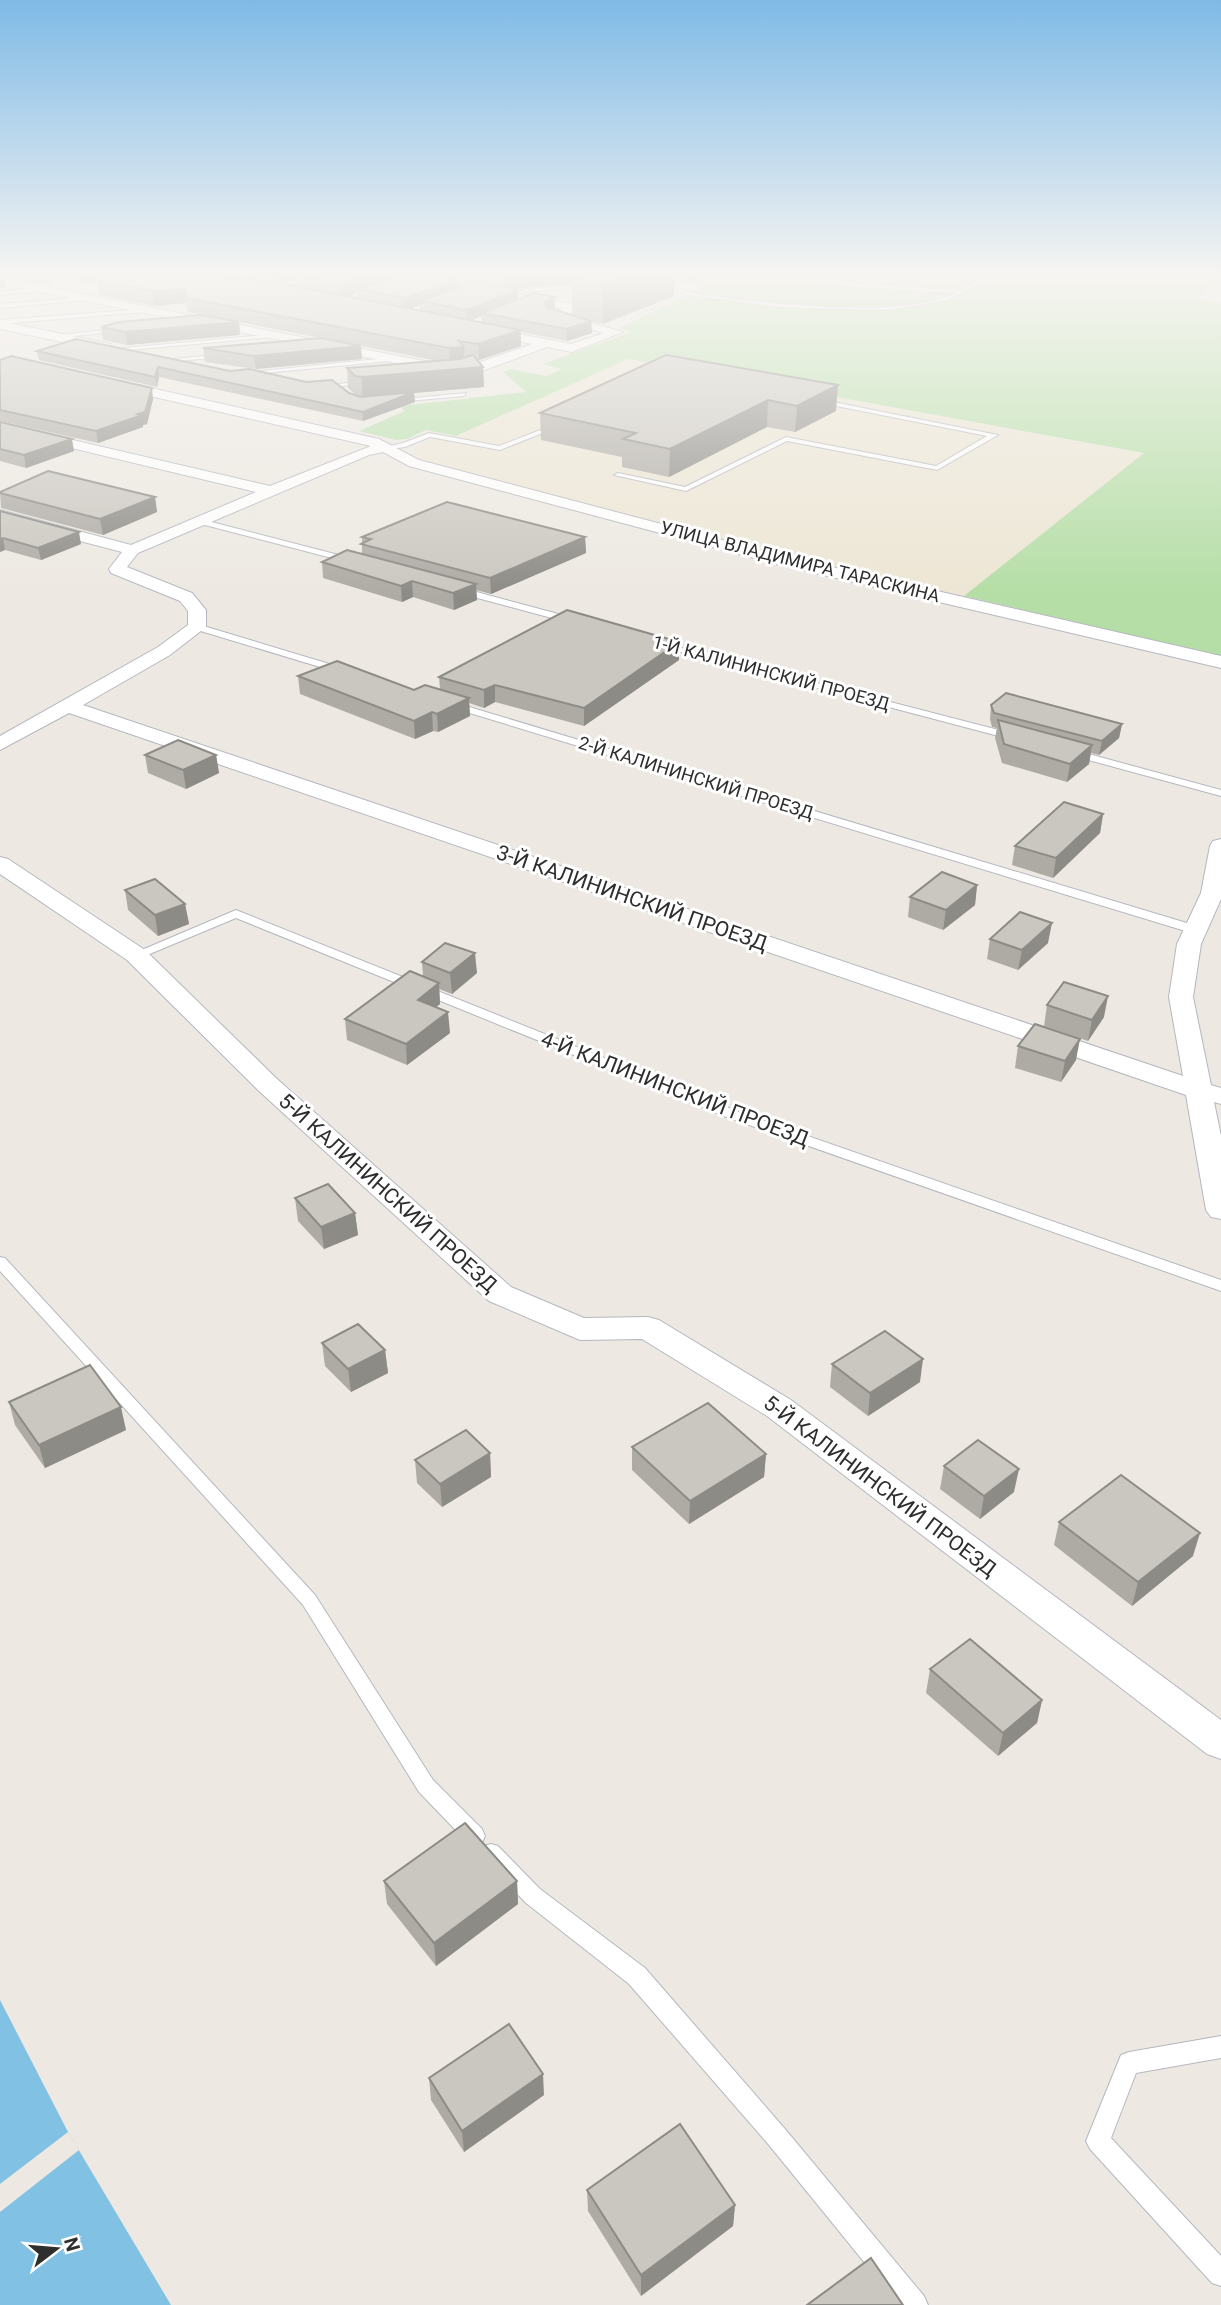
<svg xmlns="http://www.w3.org/2000/svg" width="1221" height="2305" font-family="Roboto,sans-serif">
<style>
.education{fill:#ede6d4}
.green{fill:#b4dea5}
.water{fill:#81c2e4}
.pier{fill:#ede9e2}
.lines{fill:none;stroke-linecap:round;stroke-linejoin:round}
.lane-casing{stroke:#b5b7c0;stroke-width:2}
.street-casing{stroke:#b5b7c0;stroke-width:2}
.path{stroke:#c9c9c9;stroke-width:2;stroke-dasharray:2.5 2;stroke-linecap:butt}
.lane{fill:#fff;fill-rule:evenodd}
.street{fill:#fff;fill-rule:evenodd}
.wall{fill:#aeaba5;fill-rule:evenodd}
.shaded-wall{fill:#8d8b86}
.building{fill:#cac7c0;stroke:#8d8b86;stroke-width:2}
.labels{text-anchor:middle;stroke-width:6;stroke-linejoin:round;paint-order:stroke}
.far-street-label{font-size:18px;fill:#2e2e2e;stroke:#fff}
.street-label{font-size:21px;fill:#2e2e2e;stroke:#fff}
</style>
<rect width="100%" height="100%" fill="#ede9e2"/>
<path class="education" d="M628 359 1145 454 964 596 778 555 427 461 415 455 413 448 433 439 456 436Z"/>
<path class="green" d="M719 274 1221 276V283L1196 299 1221 303V656L964 596 1144 453 628 359 456 436 426 430 407 439 396 440 359 431 405 411 400 406 526 392 503 372 510 369 546 376 562 369 543 364 631 332 619 328 696 290 695 284Z"/>
<path class="water" d="M0 2000 68 2132 171 2305H0Z"/>
<path class="pier" d="M68 2132 79 2150 0 2212V2184Z"/>
<g class="lines">
<g class="lane-casing">
<g id="lane">
<path d="M483 274H511L432 282 429 280Z"/>
<path d="M781 274H797L855 283 960 291 989 274H997L948 300 886 310 781 307 681 294 684 292C756 302 890 322 957 293L855 287Z"/>
<path d="M590 284 592 287 499 294 496 292Z"/>
<path d="M42 288 40 291 0 295V291Z"/>
<path d="M89 297 87 300 0 308V304Z"/>
<path d="M146 309 144 312 0 324V320Z"/>
<path d="M121 328 123 331 54 338 51 336Z"/>
<path d="M276 334 274 337 117 351 114 349Z"/>
<path d="M224 354 222 357 167 362 164 360Z"/>
<path d="M397 357 399 360 245 375 242 373Z"/>
<path d="M368 381 366 384 320 388 317 386Z"/>
<path d="M466 393 464 396 397 402 394 400Z"/>
<path d="M818 399 998 435 937 470 787 441 686 491 614 475 618 473 685 487 786 437 936 466 987 436 816 402Z"/>
<path d="M556 424 558 427 500 450 430 437 405 447 384 450 380 448 403 443 429 433 499 446Z"/>
<path d="M200 519 354 559 355 561 351 563 197 523V519Z"/>
<path d="M458 587 577 619 578 621 574 624 455 592 454 590Z"/>
<path d="M197 624 346 669 348 671 340 673 194 629 193 627Z"/>
<path d="M658 642 1018 735 1019 737 1010 739 658 646Z"/>
<path d="M450 703H456L1200 927 1202 930 1196 934 1192 933 450 707Z"/>
<path d="M1074 750 1221 790V796L1070 755 1069 753Z"/>
<path d="M236 910 739 1112 1221 1280V1291L729 1118 236 918 140 958H132L130 955Z"/>
<path d="M0 1257 5 1258 315 1595 433 1780 482 1829 485 1836 482 1843 475 1845 468 1843 419 1792 303 1605 0 1271Z"/>
<path d="M491 1844 498 1846 540 1889 645 1968 785 2129 924 2296 928 2305H899L769 2145 629 1984 526 1903 484 1860 481 1853 484 1846Z"/>
<path d="M1221 2036V2058L1136 2073 1111 2138 1221 2256V2286L1212 2283 1090 2149 1086 2141 1121 2055 1129 2052Z"/>
</g>
</g>
<g class="street-casing">
<g id="street">
<path d="M606 274H633L696 285 702 288 696 291Z"/>
<path d="M0 278 450 366 475 364 532 344 480 334V328L484 327 571 344 604 333 547 317 562 308 476 293 474 291 480 288 579 305V309L565 316 623 332 572 352 547 347 482 371 450 374 0 284Z"/>
<path d="M0 321 110 344 116 348 110 352 0 329Z"/>
<path d="M115 380 379 439 419 460 775 554 1221 656V668L772 563 409 466 383 452 369 455 138 553 127 567 192 593 206 610V627L170 655 83 705 1183 1076 1169 997 1177 944 1201 893 1210 846 1213 841 1221 839V899L1201 944 1193 997 1211 1085 1221 1088V1104L1214 1102 1221 1136V1219L1211 1217 1206 1210 1186 1095 69 713 0 750V736L158 647 188 625V611L180 601 111 573 109 569 122 552 0 520V510L131 545 256 492 0 431V423L270 486 371 446 110 387V381Z"/>
<path d="M0 857 8 859 145 950 277 1079 511 1287 584 1318 648 1317 659 1320 791 1400 1221 1720V1759L1207 1754 767 1416 642 1339 580 1340 489 1301 259 1091 127 960 0 874Z"/>
</g>
</g>
<path class="path" d="M630 319 664 303"/>
<use href="#lane" class="lane"/>
<use href="#street" class="street"/>
</g>
<g class="wall">
<path d="M0 274H52L50 285 4 277 6 288Z"/>
<path d="M79 274H244L232 279 245 280 244 274H396V277L404 274H710L692 282 674 279V296L603 324 591 321 592 333 567 341 521 332V346L479 360 477 359 483 367 484 387 414 393 415 402 363 421 159 377 157 387 39 360 37 351 230 371 349 393 356 395 348 388 347 368 438 361 188 312 186 303 155 306 99 295 97 282 81 283ZM463 275 464 282 473 283 460 288 442 276ZM294 281V287L284 284ZM572 284V315L518 299V290L511 289ZM357 293 358 299 347 297 353 295ZM420 305V311L409 309ZM482 316V323L471 321Z"/>
<path d="M239 322 240 335 127 345 103 340 101 327Z"/>
<path d="M203 348 362 359 256 369 205 362Z"/>
<path d="M666 355 836 411 795 432 767 427 669 477 622 467V457L541 440 540 413Z"/>
<path d="M0 360 153 399 147 424 143 425V427L98 443 0 421Z"/>
<path d="M0 422 74 451 26 468 0 461Z"/>
<path d="M0 492 155 497 157 512 103 535 1 508Z"/>
<path d="M0 511 81 544 41 560 5 550 0 552Z"/>
<path d="M362 537H585L586 553 491 594 476 590 477 600 454 610 413 597 402 602 323 578 322 562 362 554Z"/>
<path d="M679 642V660L584 726 495 702 484 708 469 703 470 716 438 732 433 731 415 739 300 694 298 676 414 690 440 689 439 677Z"/>
<path d="M991 705 1122 724 1119 738 1099 755 1091 753 1089 764 1067 782 1002 763 995 738 997 728 992 727 990 719Z"/>
<path d="M145 755H216L219 773 186 789 148 773Z"/>
<path d="M1103 814 1100 833 1053 878 1012 865 1015 846Z"/>
<path d="M977 885 975 905 943 930 908 917 910 897Z"/>
<path d="M125 890 185 904 189 924 158 936 128 910Z"/>
<path d="M990 939 1048 943 1018 970 987 959Z"/>
<path d="M422 962 477 973 452 994 439 989 440 1004 436 1007 450 1033 407 1065 347 1040 345 1019 423 976Z"/>
<path d="M1047 1005 1104 1017 1088 1041 1044 1026Z"/>
<path d="M1018 1046 1076 1060 1061 1082 1015 1068Z"/>
<path d="M295 1198 355 1213 358 1235 324 1249 298 1221Z"/>
<path d="M322 1343 385 1350 388 1373 351 1392 325 1366Z"/>
<path d="M832 1364 920 1382 868 1416 830 1387Z"/>
<path d="M9 1402 126 1430 45 1468 15 1425Z"/>
<path d="M632 1447 766 1454 764 1477 689 1524 632 1470Z"/>
<path d="M490 1453 491 1477 442 1507 417 1483 415 1460Z"/>
<path d="M944 1466 1014 1492 980 1519 940 1489Z"/>
<path d="M1059 1522 1193 1556 1132 1606 1054 1545Z"/>
<path d="M930 1669 1042 1700 1037 1723 998 1756 926 1693Z"/>
<path d="M384 1881H517L518 1904 436 1966 387 1904Z"/>
<path d="M429 2078 544 2095 464 2152 431 2100Z"/>
<path d="M587 2190 735 2205 733 2226 641 2296 588 2211Z"/>
</g>
<g class="shaded-wall">
<path d="M0 274H4L6 288H0Z"/>
<path d="M48 274H52L50 285Z"/>
<path d="M79 274H96L97 282 81 283Z"/>
<path d="M226 274H244L227 281Z"/>
<path d="M277 274H314L293 275 294 281 279 286Z"/>
<path d="M370 274H396L397 280 357 289V293L342 298 341 284Z"/>
<path d="M436 274H463V275L437 277Z"/>
<path d="M517 274H674V296L603 324V284L572 276V284L506 289V275Z"/>
<path d="M692 274H710L692 282Z"/>
<path d="M460 280V292L420 301V305L405 310 404 298Z"/>
<path d="M184 289 186 303 155 306 153 291Z"/>
<path d="M518 290V302L482 313V316L467 322V310Z"/>
<path d="M555 297V309L546 315 545 302Z"/>
<path d="M591 321 592 333 567 341V329Z"/>
<path d="M239 322 240 335 127 345 125 332Z"/>
<path d="M520 330 521 346 479 360 478 344Z"/>
<path d="M361 346 362 359 256 369 254 356Z"/>
<path d="M464 347V362L450 363 449 348Z"/>
<path d="M158 367 159 377 157 387 155 377Z"/>
<path d="M483 367 484 387 414 393 415 402 363 421 362 377Z"/>
<path d="M838 385 836 411 795 432 797 406Z"/>
<path d="M152 388 153 399 147 424 143 425V427L98 443 96 431Z"/>
<path d="M768 400 767 427 669 477 670 449Z"/>
<path d="M72 439 74 451 26 468 24 455Z"/>
<path d="M155 497 157 512 103 535 100 519Z"/>
<path d="M79 532 81 544 41 560 38 548Z"/>
<path d="M585 537 586 553 491 594 490 578Z"/>
<path d="M3 538 5 550 0 552V539Z"/>
<path d="M412 581 413 597 402 602 401 586Z"/>
<path d="M476 584 477 600 454 610 453 593Z"/>
<path d="M679 642V660L584 726V708Z"/>
<path d="M495 685V702L484 708V690Z"/>
<path d="M469 698 470 716 438 732 437 714Z"/>
<path d="M432 712 433 731 415 739 414 721Z"/>
<path d="M1122 724 1119 738 1099 755 1102 741Z"/>
<path d="M1092 745 1089 764 1067 782 1070 764Z"/>
<path d="M216 755 219 773 186 789 183 770Z"/>
<path d="M1103 814 1100 833 1053 878 1056 858Z"/>
<path d="M977 885 975 905 943 930 946 910Z"/>
<path d="M185 904 189 924 158 936 155 915Z"/>
<path d="M1052 923 1048 943 1018 970 1022 950Z"/>
<path d="M475 953 477 973 452 994 450 973Z"/>
<path d="M439 983 440 1004 419 1021 418 1000Z"/>
<path d="M1108 996 1104 1017 1088 1041 1092 1020Z"/>
<path d="M448 1012 450 1033 407 1065 406 1044Z"/>
<path d="M1080 1039 1076 1060 1061 1082 1065 1061Z"/>
<path d="M355 1213 358 1235 324 1249 321 1227Z"/>
<path d="M385 1350 388 1373 351 1392 348 1369Z"/>
<path d="M923 1359 920 1382 868 1416 870 1393Z"/>
<path d="M121 1407 126 1430 45 1468 39 1445Z"/>
<path d="M490 1453 491 1477 442 1507 440 1484Z"/>
<path d="M766 1454 764 1477 689 1524 690 1501Z"/>
<path d="M1019 1469 1014 1492 980 1519 984 1496Z"/>
<path d="M1200 1533 1193 1556 1132 1606 1138 1582Z"/>
<path d="M1042 1700 1037 1723 998 1756 1003 1733Z"/>
<path d="M517 1881 518 1904 436 1966 434 1943Z"/>
<path d="M543 2074 544 2095 464 2152 462 2131Z"/>
<path d="M735 2205 733 2226 641 2296V2275Z"/>
</g>
<g class="building">
<path d="M96 274H194L204 276 273 282 520 330 478 344 459 341 464 347 449 348 186 298 184 289 153 291 97 281Z"/>
<path d="M296 274H370L341 284 293 275Z"/>
<path d="M404 274H430L460 280 404 298 357 289Z"/>
<path d="M577 274H630L603 284 572 276Z"/>
<path d="M475 282 518 290 467 310 420 301Z"/>
<path d="M534 293 555 297 545 302 546 307 591 321 567 329 482 313Z"/>
<path d="M201 315 239 322 125 332 101 327 119 322Z"/>
<path d="M321 338 361 346 254 356 203 348Z"/>
<path d="M76 339 230 371 249 369 306 382 332 380 349 393 361 397 414 392 363 412 158 367 155 377 37 351Z"/>
<path d="M473 355 483 367 362 377 355 376 347 368 460 359Z"/>
<path d="M666 355 838 385 797 406 768 400 670 449 623 439 636 433 540 413Z"/>
<path d="M11 356 152 388 145 412 138 414 142 415 96 431 0 410V360Z"/>
<path d="M0 422 72 439 24 455 0 449Z"/>
<path d="M48 471 155 497 100 519 0 493V492Z"/>
<path d="M447 502 585 537 490 578 361 544 371 539 362 537Z"/>
<path d="M0 511 79 532 38 548 3 538 0 539Z"/>
<path d="M347 550 476 584 453 593 412 581 401 586 322 562Z"/>
<path d="M567 610 679 642 584 708 495 685 484 690 439 677Z"/>
<path d="M337 661 414 690 425 685 469 698 437 714 432 712 414 721 298 676Z"/>
<path d="M1006 693 1122 724 1102 741 994 713 991 705Z"/>
<path d="M998 720 1092 745 1070 764 1004 744Z"/>
<path d="M178 740 216 755 183 770 145 755Z"/>
<path d="M1064 802 1103 814 1056 858 1015 846Z"/>
<path d="M942 872 977 885 946 910 910 897Z"/>
<path d="M155 879 185 904 155 915 125 890Z"/>
<path d="M1020 912 1052 923 1022 950 990 939Z"/>
<path d="M445 943 475 953 450 973 422 962Z"/>
<path d="M410 971 439 983 418 1000 448 1012 406 1044 345 1019Z"/>
<path d="M1064 982 1108 996 1092 1020 1047 1005Z"/>
<path d="M1035 1024 1080 1039 1065 1061 1018 1046Z"/>
<path d="M328 1184 355 1213 321 1227 295 1198Z"/>
<path d="M358 1324 385 1350 348 1369 322 1343Z"/>
<path d="M885 1331 923 1359 870 1393 832 1364Z"/>
<path d="M90 1365 121 1407 39 1445 9 1402Z"/>
<path d="M708 1403 766 1454 690 1501 632 1447Z"/>
<path d="M466 1430 490 1453 440 1484 415 1460Z"/>
<path d="M978 1440 1019 1469 984 1496 944 1466Z"/>
<path d="M1121 1475 1200 1533 1138 1582 1059 1522Z"/>
<path d="M970 1639 1042 1700 1003 1733 930 1669Z"/>
<path d="M465 1823 517 1881 434 1943 384 1881Z"/>
<path d="M509 2024 543 2074 462 2131 429 2078Z"/>
<path d="M680 2124 735 2205 641 2275 587 2190Z"/>
<path d="M871 2258 903 2305H807Z"/>
</g>
<linearGradient id="sky" x2="0" y2="1"><stop stop-color="#7fbae6"/><stop offset="0.46" stop-color="#f7f5f2"/><stop offset="1" stop-color="#f7f5f2" stop-opacity="0"/></linearGradient>
<rect width="1221" height="597" fill="url(#sky)"/>
<g class="labels">
<g class="far-street-label">
<text transform="translate(800 562) rotate(14)" y="6">УЛИЦА ВЛАДИМИРА ТАРАСКИНА</text>
<text transform="translate(771 673) rotate(15)" y="6">1-Й КАЛИНИНСКИЙ ПРОЕЗД</text>
<text transform="translate(696 778) rotate(17)" y="6">2-Й КАЛИНИНСКИЙ ПРОЕЗД</text>
</g>
<g class="street-label">
<text transform="translate(632 898) rotate(19)" y="7">3-Й КАЛИНИНСКИЙ ПРОЕЗД</text>
<text transform="translate(675 1089) rotate(21)" y="7">4-Й КАЛИНИНСКИЙ ПРОЕЗД</text>
<text transform="translate(388 1193) rotate(42)" y="7">5-Й КАЛИНИНСКИЙ ПРОЕЗД</text>
<text transform="translate(880 1486) rotate(37)" y="7">5-Й КАЛИНИНСКИЙ ПРОЕЗД</text>
</g>
</g>
<g transform="translate(56 2249) rotate(74)" stroke="#ffffff" stroke-width="5" paint-order="stroke">
<path d="M0-5L12 26L0 18L-12 26Z" fill="#2e2e2e"/>
<text y="-10" font-size="19" font-weight="bold" text-anchor="middle" fill="#2e2e2e">N</text>
</g>
</svg>
